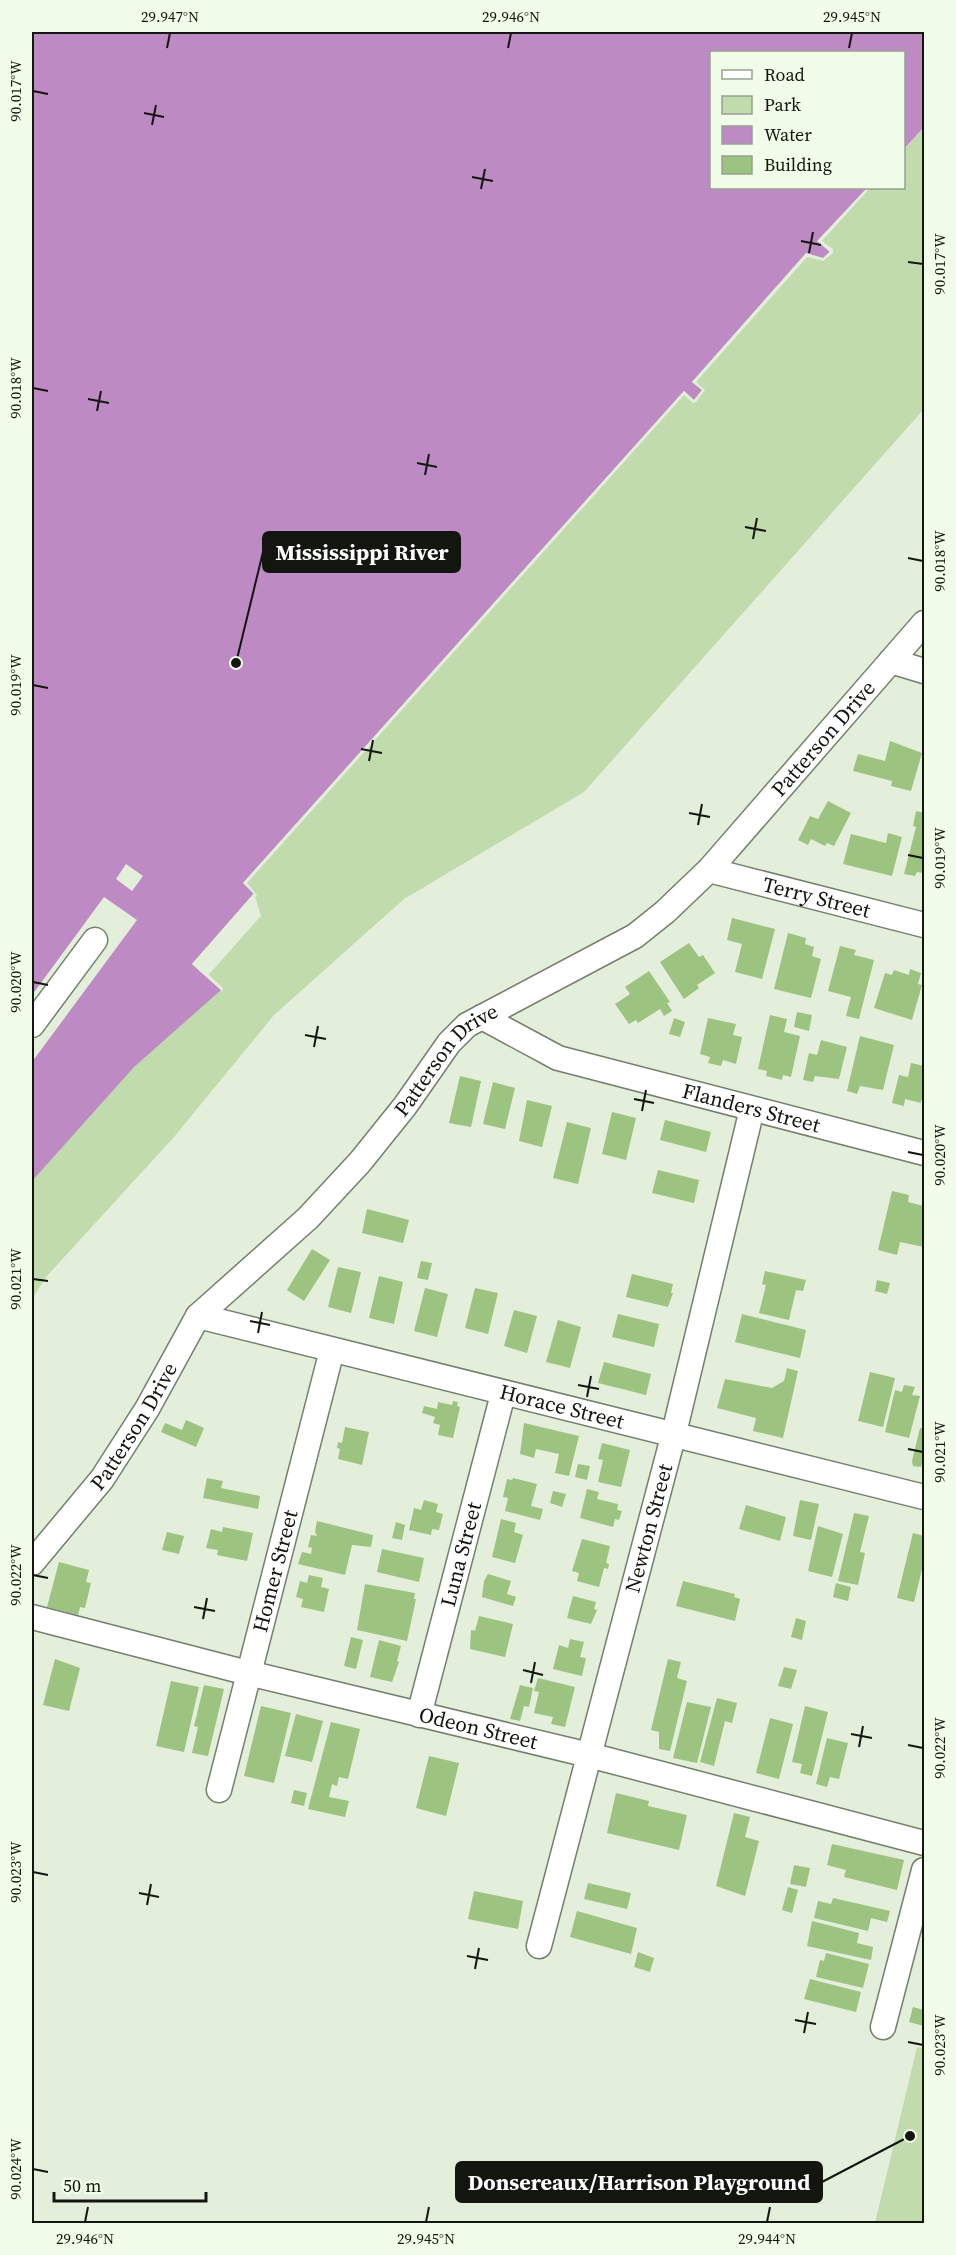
<svg xmlns="http://www.w3.org/2000/svg" width="956" height="2255" font-family="'Source Serif 4',serif">
<style>
.green{fill:#c1dbad}
.water{fill:#bd8ac4}
.pier{fill:#e3efda}
.building{fill:#9dc380}
.lines{fill:none;stroke-linecap:round;stroke-linejoin:round}
.minor-casing{stroke:#747f6c;stroke-width:27}
.minor{stroke:#fff;stroke-width:24}
.ticks{fill:none;stroke:#12160e;stroke-width:2}
.labels{text-anchor:middle;stroke-width:4.5;stroke-linejoin:round;paint-order:stroke}
.street-label{font-size:21px;fill:#12160e;stroke:#f0fde8}
.leader{fill:none;stroke:#12160e;stroke-width:2}
.callout-dot{fill:#12160e;stroke:#f0fde8;stroke-width:2}
.callout{fill:#12160e;stroke:#12160e;stroke-width:2}
.callout-label{font-size:22px;text-anchor:middle;font-weight:bold;fill:#fff}
.neatline{fill:none;stroke:#12160e;stroke-width:2}
.ticks-label{font-size:15px;text-anchor:middle;fill:#12160e}
</style>
<rect width="100%" height="100%" fill="#e3efda"/>
<g class="green">
<path d="M924 127V409L584 792 404 899 274 1015 174 1137 46 1277 32 1299V1173L261 916 254 893 243 883 869 188H904V150Z"/>
<path d="M917 2047 924 2049V2223H875Z"/>
</g>
<path class="water" d="M32 32H924V127L904 149V52H712V188H867L818 241 830 251 823 258 806 254 692 382 702 390 694 400 684 391 243 883 254 893 192 964 221 990 134 1067 32 1181Z"/>
<g class="pier">
<path d="M867 188H870L822 241 833 249V253L823 261 807 257 696 382 705 390 696 402 693 403 684 395 247 883 257 895 196 963 223 988V992L192 964 254 894 243 883 684 391 694 400 702 390 692 382 806 253 823 258 830 252 817 241Z"/>
<path d="M126 864 143 876 132 891 116 879Z"/>
<path d="M104 897 137 920 32 1062V995Z"/>
</g>
<g class="building">
<path d="M890 741 922 753 911 791 891 786 892 781 853 771 858 754 885 761Z"/>
<path d="M828 801 851 813 834 846 827 843 825 846 811 839 808 845 798 840 810 816 818 819Z"/>
<path d="M916 811 924 813V873L917 872 915 876 904 874 916 827 913 826Z"/>
<path d="M888 833 902 837 892 876 843 864 851 834 886 843Z"/>
<path d="M732 918 775 929 762 979 735 972 742 944 727 940Z"/>
<path d="M788 933 806 938 805 944 814 947 812 956 821 959 811 998 774 989Z"/>
<path d="M689 943 699 957 703 955 715 973 697 985 699 988 684 999 660 962Z"/>
<path d="M840 946 856 950 854 955 874 960 859 1019 846 1016 851 997 828 991Z"/>
<path d="M910 969 921 973 918 984 922 985 912 1020 874 1008 885 973 892 975 894 970 909 975Z"/>
<path d="M649 971 670 1002 667 1003 672 1011 664 1016 660 1009 638 1023 636 1020 629 1024 615 1004 630 994 625 987Z"/>
<path d="M797 1012 812 1015 809 1031 794 1027Z"/>
<path d="M770 1015 787 1019 784 1032 800 1036 791 1077 783 1075 782 1080 766 1076 767 1071 758 1069Z"/>
<path d="M674 1018 685 1022 680 1037 669 1034Z"/>
<path d="M708 1018 736 1024 733 1035 742 1037 736 1064 723 1060 721 1066 708 1063 710 1057 700 1054Z"/>
<path d="M860 1036 894 1045 883 1090 860 1086 857 1094 847 1091Z"/>
<path d="M821 1040 847 1047 839 1079 815 1076 813 1082 803 1080 809 1053 817 1055Z"/>
<path d="M911 1063 924 1066V1101L921 1100V1103L905 1099 904 1106 892 1103 899 1075 908 1077Z"/>
<path d="M460 1076 481 1081 471 1127 449 1123Z"/>
<path d="M493 1082 515 1088 505 1129 483 1124Z"/>
<path d="M527 1100 552 1106 542 1147 519 1141Z"/>
<path d="M612 1112 636 1118 626 1160 602 1154Z"/>
<path d="M665 1120 711 1132 706 1152 660 1140Z"/>
<path d="M567 1122 591 1128 578 1184 553 1178Z"/>
<path d="M658 1170 699 1180 694 1203 652 1193Z"/>
<path d="M892 1191 909 1195 908 1202 924 1206V1247L900 1242 897 1255 878 1250Z"/>
<path d="M367 1209 409 1220 403 1243 362 1233Z"/>
<path d="M312 1249 330 1260 304 1301 287 1290Z"/>
<path d="M421 1261 432 1263 428 1280 417 1278Z"/>
<path d="M338 1267 361 1272 351 1313 328 1307Z"/>
<path d="M765 1271 806 1280 803 1291 796 1290 789 1320 759 1313 766 1285 762 1284Z"/>
<path d="M632 1274 673 1284 671 1293H673L668 1307 626 1297Z"/>
<path d="M379 1276 403 1282 394 1324 369 1318Z"/>
<path d="M877 1280 890 1283 887 1294 875 1291Z"/>
<path d="M425 1288 448 1294 437 1337 414 1331Z"/>
<path d="M475 1288 498 1293 488 1334 465 1328Z"/>
<path d="M514 1310 537 1316 527 1353 504 1346Z"/>
<path d="M618 1314 659 1324 654 1347 612 1337Z"/>
<path d="M742 1314 806 1330 800 1358 735 1342Z"/>
<path d="M558 1320 581 1327 570 1368 546 1362Z"/>
<path d="M604 1362 651 1374 646 1395 598 1383Z"/>
<path d="M787 1368 798 1371 783 1438 753 1431 756 1418 717 1408 725 1379 772 1388 784 1381Z"/>
<path d="M870 1372 895 1378 883 1427 858 1421Z"/>
<path d="M904 1385 915 1387 912 1395 920 1396 909 1438 885 1432 895 1390 902 1392Z"/>
<path d="M453 1401 458 1402 457 1406 460 1407 453 1438 438 1435 440 1425 433 1423 435 1417 422 1413 424 1406 437 1409 438 1402 452 1405Z"/>
<path d="M186 1420 204 1428 196 1447 161 1432 165 1423 182 1430Z"/>
<path d="M524 1423 579 1436 569 1476 555 1473 559 1454 536 1449 534 1458 520 1454Z"/>
<path d="M345 1427 369 1432 362 1465 338 1459 340 1449 337 1448 338 1442 342 1443Z"/>
<path d="M920 1428 924 1429V1464L922 1463 921 1467 913 1466 912 1461Z"/>
<path d="M602 1443 630 1450 621 1487 598 1482 603 1460 598 1459Z"/>
<path d="M578 1464 590 1466 587 1480 575 1477Z"/>
<path d="M207 1478 223 1481 221 1488 260 1496 258 1509 203 1498Z"/>
<path d="M513 1478 537 1484 531 1506 543 1509 540 1520 505 1511 508 1498 503 1497 507 1479 512 1480Z"/>
<path d="M587 1489 599 1492 597 1499 618 1504 617 1510 622 1511 619 1520 615 1519 613 1527 580 1518Z"/>
<path d="M553 1491 566 1494 562 1507 550 1503Z"/>
<path d="M424 1500 438 1504 436 1512 443 1514 439 1530 432 1529 431 1535 409 1530 414 1508 421 1510Z"/>
<path d="M800 1500 819 1504 811 1540 793 1536Z"/>
<path d="M746 1505 786 1517 780 1541 739 1529Z"/>
<path d="M854 1513 869 1516 860 1552 865 1553 858 1585 838 1581Z"/>
<path d="M501 1519 516 1523 514 1532 523 1535 515 1563 492 1557Z"/>
<path d="M317 1521 373 1535 371 1547 352 1545 345 1575 298 1564 302 1552 311 1554 312 1548 308 1547 311 1535 317 1536 315 1532Z"/>
<path d="M396 1522 405 1525 402 1540 392 1538Z"/>
<path d="M818 1526 843 1534 832 1577 808 1571Z"/>
<path d="M223 1527 253 1533 247 1561 217 1555 218 1550 206 1548 211 1529 222 1532Z"/>
<path d="M167 1532 184 1536 179 1554 162 1550Z"/>
<path d="M913 1533 924 1536V1561L914 1602 897 1598Z"/>
<path d="M582 1539 610 1546 606 1563 609 1564 608 1569 604 1568 599 1587 577 1581 579 1573 572 1571Z"/>
<path d="M382 1549 424 1558 419 1582 377 1572Z"/>
<path d="M59 1562 89 1570 86 1582 91 1583 85 1608 80 1607 78 1615 47 1607Z"/>
<path d="M488 1574 511 1581 507 1594 516 1597 513 1606 482 1597 484 1581Z"/>
<path d="M309 1575 323 1578 321 1587 329 1589 324 1612 301 1607 303 1599 296 1597 300 1581 307 1583Z"/>
<path d="M683 1581 735 1594 734 1597 740 1599 735 1621 676 1606Z"/>
<path d="M836 1583 851 1587 848 1601 833 1597Z"/>
<path d="M365 1584 415 1593 414 1599H416L407 1641 357 1630Z"/>
<path d="M573 1596 596 1602 594 1609 597 1610 591 1624 567 1618Z"/>
<path d="M479 1616 513 1624 505 1657 470 1649 471 1630 475 1631Z"/>
<path d="M796 1618 806 1621 802 1640 791 1637Z"/>
<path d="M351 1637 363 1640 356 1669 344 1666Z"/>
<path d="M570 1639 584 1642 580 1657 586 1658 582 1676 553 1669 559 1645 568 1648Z"/>
<path d="M379 1640 401 1646 397 1661 399 1662 392 1682 370 1677Z"/>
<path d="M55 1659 80 1668 69 1711 43 1705Z"/>
<path d="M668 1659 681 1662 677 1678 687 1681 670 1751 659 1749V1732L651 1730Z"/>
<path d="M784 1667 797 1670 791 1689 778 1686Z"/>
<path d="M538 1678 575 1687 565 1727 551 1724 553 1717 534 1713 539 1692 534 1691Z"/>
<path d="M171 1681 199 1687 184 1752 156 1746Z"/>
<path d="M204 1685 224 1689 208 1756 192 1753 198 1727 194 1726Z"/>
<path d="M520 1685 533 1688 529 1707 524 1706 520 1721 510 1719Z"/>
<path d="M717 1698 737 1703 732 1723 725 1721 714 1766 700 1762Z"/>
<path d="M687 1702 711 1707 697 1763 673 1758Z"/>
<path d="M261 1706 291 1713 274 1783 244 1776Z"/>
<path d="M805 1706 828 1712 812 1776 800 1773 802 1764 792 1762Z"/>
<path d="M296 1714 323 1721 312 1762 285 1756Z"/>
<path d="M770 1718 793 1724 779 1779 756 1773Z"/>
<path d="M331 1722 360 1729 348 1779 339 1777 337 1786 332 1784 329 1797 349 1801 345 1817 308 1809Z"/>
<path d="M827 1738 848 1743 839 1779 830 1777 827 1787 816 1784Z"/>
<path d="M429 1756 459 1763 446 1816 416 1808Z"/>
<path d="M294 1790 307 1793 304 1806 291 1803Z"/>
<path d="M616 1793 649 1801 648 1806 687 1815 679 1850 607 1833Z"/>
<path d="M734 1813 750 1817 745 1837 759 1841 745 1896 716 1886Z"/>
<path d="M832 1844 904 1860 897 1890 844 1877 846 1870 827 1865Z"/>
<path d="M794 1865 810 1868 806 1887 790 1884Z"/>
<path d="M588 1883 631 1893 627 1909 584 1899Z"/>
<path d="M788 1887 798 1890 792 1913 782 1910Z"/>
<path d="M474 1891 523 1901 518 1929 468 1919Z"/>
<path d="M833 1898 890 1911 887 1922 871 1918 868 1931 814 1918 818 1901 831 1904Z"/>
<path d="M577 1911 637 1928 631 1954 570 1937Z"/>
<path d="M812 1921 859 1933 857 1943 873 1947 871 1960 807 1946Z"/>
<path d="M638 1952 654 1958 650 1972 634 1967Z"/>
<path d="M826 1953 869 1964 863 1988 816 1977 820 1960 824 1961Z"/>
<path d="M810 1979 861 1992 856 2012 804 1999Z"/>
<path d="M913 2007 924 2010V2026L909 2022Z"/>
</g>
<g class="lines">
<g class="minor-casing">
<g id="minor">
<path d="M891 661 924 671"/>
<path id="s1" d="M709 870 924 925"/>
<path id="s2" d="M482 1017 558 1058 924 1153"/>
<path d="M32 1025 95 940"/>
<path id="s3" d="M198 1316 924 1497"/>
<path id="s4" d="M32 1563 102 1479 147 1409 198 1316 308 1218 360 1162 405 1106 449 1043 467 1025 635 936 665 912 709 870 924 623"/>
<path id="s5" d="M32 1617 248 1673 589 1755 924 1843"/>
<path id="s6" d="M419 1715 503 1394"/>
<path id="s7" d="M219 1790 332 1350"/>
<path id="s8" d="M539 1946 674 1433 752 1109"/>
<path d="M883 2027 924 1870"/>
</g>
</g>
<use href="#minor" class="minor"/>
</g>
<path class="ticks" d="M167 48 170 33M508 48 511 33M849 48 852 33M33 91 48 94M144 113 164 117M152 125 156 105M472 177 493 181M481 189 485 169M801 241 821 245M809 253 813 232M908 262 923 264M33 388 48 391M88 399 109 403M97 411 101 391M417 463 437 467M425 475 429 454M745 527 766 531M753 539 757 518M908 558 923 561M33 685 48 688M361 749 382 753M369 761 373 740M689 813 710 817M698 825 702 804M908 855 923 858M33 982 48 985M305 1035 326 1039M314 1047 318 1026M634 1099 654 1103M642 1111 646 1090M908 1152 923 1155M33 1279 48 1281M250 1321 270 1325M258 1333 262 1312M578 1385 599 1389M587 1397 591 1376M908 1449 923 1452M33 1575 48 1578M194 1607 215 1611M203 1619 207 1598M523 1670 543 1675M531 1683 535 1662M851 1734 872 1738M908 1745 923 1748M859 1747 863 1726M33 1872 48 1875M139 1893 159 1897M147 1905 151 1884M467 1956 488 1960M475 1969 479 1948M795 2020 816 2024M804 2033 808 2012M908 2042 923 2045M33 2169 48 2172M85 2222 88 2207M426 2222 429 2207M767 2222 770 2207"/>
<g class="labels">
<g class="street-label">
<text dy="7" stroke="none"><textPath href="#s4" startOffset="1160">Patterson Drive</textPath></text>
<text dy="7" stroke="none"><textPath href="#s1" startOffset="111">Terry Street</textPath></text>
<text dy="7" stroke="none"><textPath href="#s4" startOffset="657">Patterson Drive</textPath></text>
<text dy="7" stroke="none"><textPath href="#s2" startOffset="286">Flanders Street</textPath></text>
<text dy="7" stroke="none"><textPath href="#s3" startOffset="375">Horace Street</textPath></text>
<text dy="7" stroke="none"><textPath href="#s4" startOffset="171">Patterson Drive</textPath></text>
<text dy="7" stroke="none"><textPath href="#s8" startOffset="432">Newton Street</textPath></text>
<text dy="7" stroke="none"><textPath href="#s6" startOffset="166">Luna Street</textPath></text>
<text dy="7" stroke="none"><textPath href="#s7" startOffset="226">Homer Street</textPath></text>
<text dy="7" stroke="none"><textPath href="#s5" startOffset="460">Odeon Street</textPath></text>
</g>
</g>
<path class="leader" d="M236 663L263 552M910 2136L822 2182"/>
<g class="callout-dot">
<circle cx="236" cy="663" r="6"/>
<circle cx="910" cy="2136" r="6"/>
</g>
<g class="callout">
<rect x="263" y="532" width="197" height="40" rx="6"/>
<rect x="456" y="2162" width="366" height="40" rx="6"/>
</g>
<g class="callout-label">
<text x="362" y="560">Mississippi River</text>
<text x="639" y="2190">Donsereaux/Harrison Playground</text>
</g>
<rect width="956" height="2255" fill="none" stroke="#f0fde8" stroke-width="66"/>
<rect x="710" y="51" width="195" height="138" fill="#f0fde8" stroke="#97a191" stroke-width="1.5"/>
<rect x="722" y="70" width="30" height="9" fill="#ffffff" stroke="#97a191" stroke-width="1.5"/>
<text x="764" y="81" font-size="18" fill="#12160e">Road</text>
<rect x="722" y="96" width="30" height="18" fill="#c1dbad" stroke="#97a191" stroke-width="1.5"/>
<text x="764" y="111" font-size="18" fill="#12160e">Park</text>
<rect x="722" y="126" width="30" height="18" fill="#bd8ac4" stroke="#97a191" stroke-width="1.5"/>
<text x="764" y="141" font-size="18" fill="#12160e">Water</text>
<rect x="722" y="156" width="30" height="18" fill="#9dc380" stroke="#97a191" stroke-width="1.5"/>
<text x="764" y="171" font-size="18" fill="#12160e">Building</text>
<path d="M54 2192v9h152v-9" fill="none" stroke="#12160e" stroke-width="3"/>
<text x="63" y="2192" font-size="18" fill="#12160e" stroke="#f0fde8" stroke-width="4.5" paint-order="stroke">50 m</text>
<rect x="33" y="33" width="890" height="2189" class="neatline"/>
<g class="ticks-label">
<text x="170" y="22">29.947°N</text>
<text x="511" y="22">29.946°N</text>
<text x="852" y="22">29.945°N</text>
<text transform="translate(16 91) rotate(-90)" y="5">90.017°W</text>
<text transform="translate(940 264) rotate(-90)" y="5">90.017°W</text>
<text transform="translate(16 388) rotate(-90)" y="5">90.018°W</text>
<text transform="translate(940 561) rotate(-90)" y="5">90.018°W</text>
<text transform="translate(16 685) rotate(-90)" y="5">90.019°W</text>
<text transform="translate(940 858) rotate(-90)" y="5">90.019°W</text>
<text transform="translate(16 982) rotate(-90)" y="5">90.020°W</text>
<text transform="translate(940 1155) rotate(-90)" y="5">90.020°W</text>
<text transform="translate(16 1279) rotate(-90)" y="5">90.021°W</text>
<text transform="translate(940 1452) rotate(-90)" y="5">90.021°W</text>
<text transform="translate(16 1575) rotate(-90)" y="5">90.022°W</text>
<text transform="translate(940 1748) rotate(-90)" y="5">90.022°W</text>
<text transform="translate(16 1872) rotate(-90)" y="5">90.023°W</text>
<text transform="translate(940 2045) rotate(-90)" y="5">90.023°W</text>
<text transform="translate(16 2169) rotate(-90)" y="5">90.024°W</text>
<text x="85" y="2244">29.946°N</text>
<text x="426" y="2244">29.945°N</text>
<text x="767" y="2244">29.944°N</text>
</g>
</svg>
